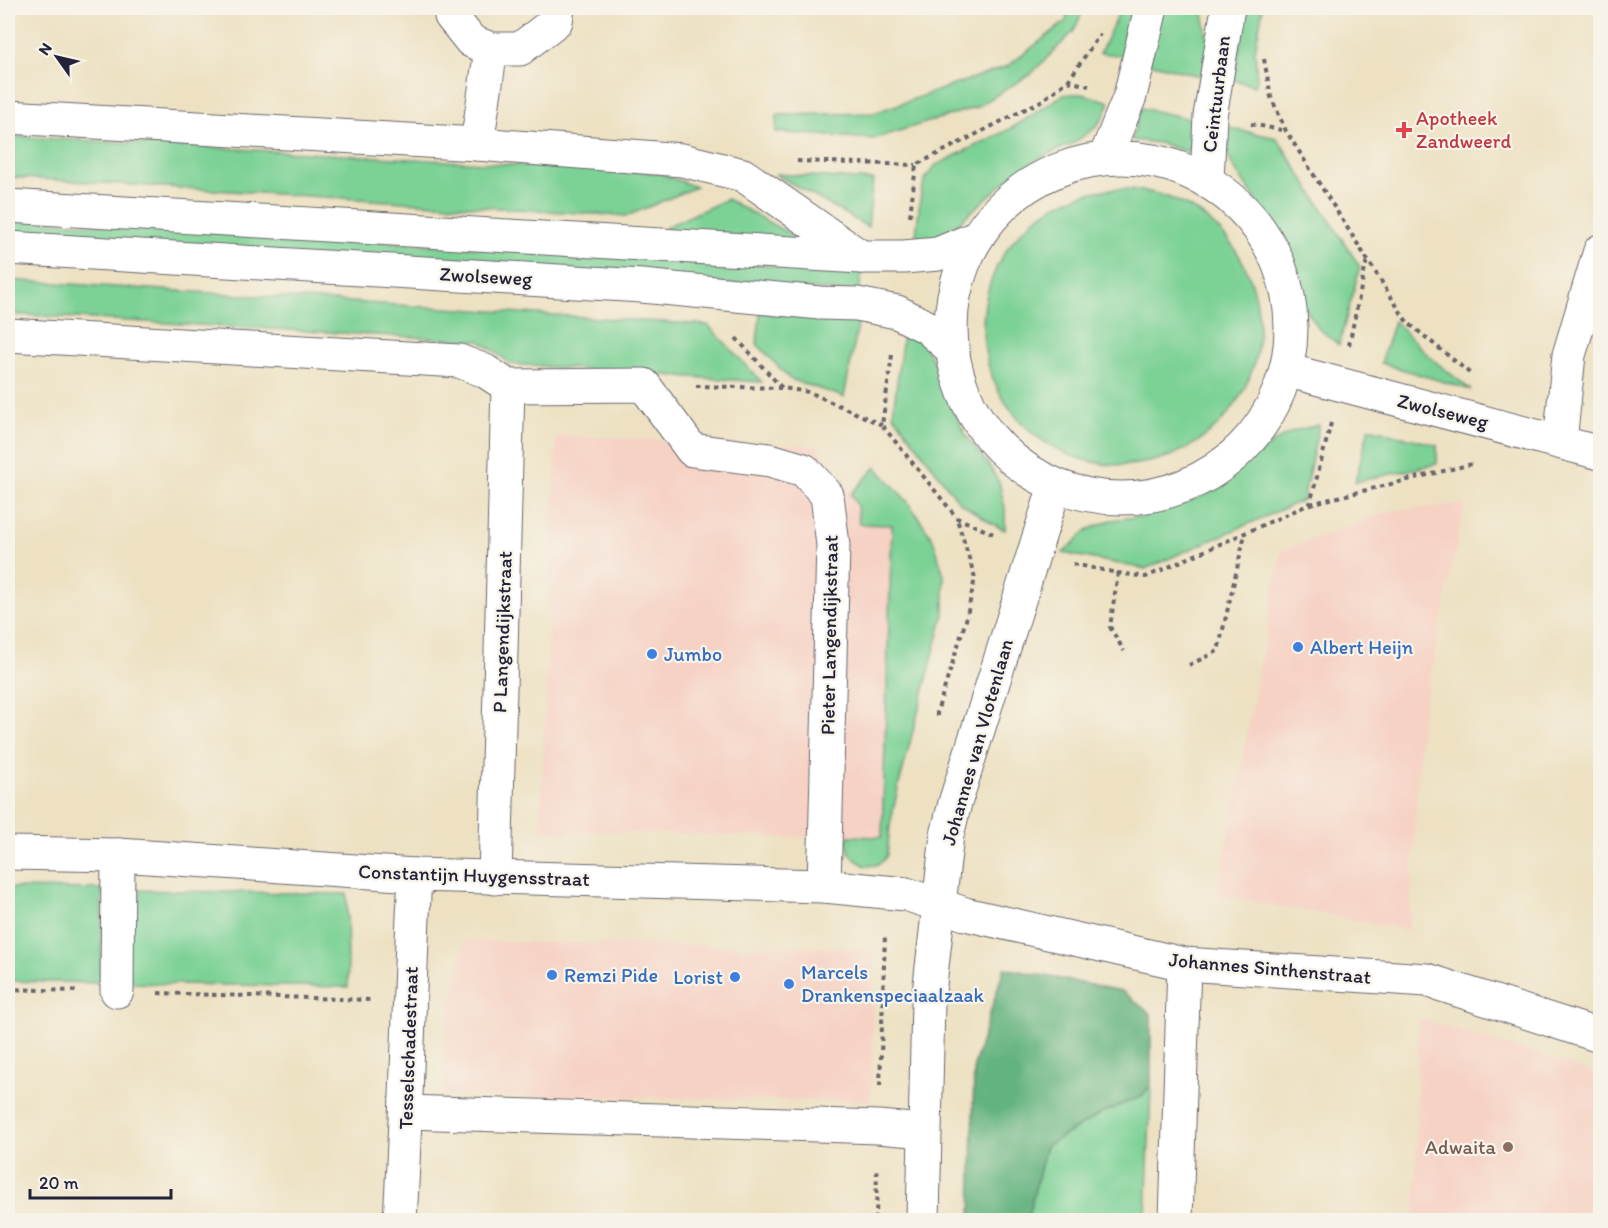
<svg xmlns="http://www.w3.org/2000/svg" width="1608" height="1228" font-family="Itim,sans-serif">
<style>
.built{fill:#f6d2c4}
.green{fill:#7bd195;stroke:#4e7a68;stroke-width:1.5}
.forest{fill:#64b37e;stroke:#436a5c;stroke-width:1.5}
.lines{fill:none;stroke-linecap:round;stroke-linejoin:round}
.minor-casing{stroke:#69656a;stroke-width:35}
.path{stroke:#69656a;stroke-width:4;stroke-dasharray:4.5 4.5;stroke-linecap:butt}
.minor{stroke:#fff;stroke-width:33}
.health-dot{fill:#e0444e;stroke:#f7f3e8;stroke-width:2}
.shop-dot{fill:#3f7fe0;stroke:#f7f3e8;stroke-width:2}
.education-dot{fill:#8d6e63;stroke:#f7f3e8;stroke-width:2}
.labels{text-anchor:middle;stroke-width:4.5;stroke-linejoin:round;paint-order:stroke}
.street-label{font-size:20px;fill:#22223b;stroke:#f7f3e8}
.health-label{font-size:20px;fill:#be3a42;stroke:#f7f3e8;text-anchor:start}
.shop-label{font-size:20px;fill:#366cbe;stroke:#f7f3e8;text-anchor:start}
.education-label{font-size:20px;fill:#785e54;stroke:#f7f3e8;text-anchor:end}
</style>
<rect width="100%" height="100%" fill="#f7f3e8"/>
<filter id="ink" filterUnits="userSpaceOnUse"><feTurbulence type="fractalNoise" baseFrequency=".0167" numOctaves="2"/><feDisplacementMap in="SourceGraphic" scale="12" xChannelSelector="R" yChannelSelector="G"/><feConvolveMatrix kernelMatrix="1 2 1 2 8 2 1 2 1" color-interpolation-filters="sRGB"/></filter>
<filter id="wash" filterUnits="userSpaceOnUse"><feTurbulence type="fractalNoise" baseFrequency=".008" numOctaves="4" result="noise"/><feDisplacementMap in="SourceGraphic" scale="24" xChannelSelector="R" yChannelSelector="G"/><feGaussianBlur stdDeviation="1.35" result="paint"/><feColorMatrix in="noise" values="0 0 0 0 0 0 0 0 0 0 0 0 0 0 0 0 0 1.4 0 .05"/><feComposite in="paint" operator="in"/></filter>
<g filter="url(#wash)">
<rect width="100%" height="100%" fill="#ede1c2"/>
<g class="built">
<path d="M556 436 817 446 851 494 857 506 859 524H892L882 837 849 836 846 839 540 830Z"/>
<path d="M1465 504 1421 722 1409 930 1218 895 1219 885 1281 551 1390 511Z"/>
<path d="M464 941 874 949 871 1101 444 1095 446 1029Z"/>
<path d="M1418 1018 1600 1074V1220H1415Z"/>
</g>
<g class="green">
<path d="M1069 8H1084L1074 31 1031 74 977 107 873 139 776 132 777 115 874 113 1008 66 1066 21Z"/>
<path d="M1121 8H1136L1125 56 1100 53Z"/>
<path d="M1161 8H1202L1210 52 1204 77 1149 63Z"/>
<path d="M1248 8H1263L1255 50 1257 80 1255 86 1233 80Z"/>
<path d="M1073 94H1083L1110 102 1104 116 1095 128 1072 144 1044 156 1017 171 945 235 915 243 921 192 926 177 936 165 1012 128 1063 95Z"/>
<path d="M1141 108 1196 120 1188 152 1159 143 1131 140Z"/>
<path d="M1224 127 1277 138 1360 267 1339 345 1318 328 1302 303 1293 259 1276 230 1232 165 1223 143Z"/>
<path d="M8 136 659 173 696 187 627 216 8 177Z"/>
<path d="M775 174 873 180 868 227Z"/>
<circle cx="1121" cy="327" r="138"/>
<path d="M727 199 806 243 665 235 666 227Z"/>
<path d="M8 219 862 271 859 292 8 241Z"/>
<path d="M8 280 708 325 762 382 511 364 480 341 8 314Z"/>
<path d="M760 313 859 320 844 397 790 379 757 344Z"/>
<path d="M1394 321 1431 358 1471 390 1381 363Z"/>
<path d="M903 334H909L924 345 934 362 945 394 968 439 988 464 999 482 1005 508V530L993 524 959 502 893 414Z"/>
<path d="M1319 425 1303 500 1145 569 1063 553 1087 530 1111 520 1152 515 1181 505 1220 488 1249 460 1277 440 1294 431Z"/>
<path d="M1369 428 1437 445V464L1355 482Z"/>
<path d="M876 467 908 502 933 539 944 575V614L898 788 890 825 887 855 883 861 876 865 866 866 857 861 850 854 846 839 849 836 882 837 892 525 859 524 857 506 851 494Z"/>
<path d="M8 888 102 889 101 983 8 981Z"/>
<path d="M127 890 347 894 348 987 126 983Z"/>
<path d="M1151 1085 1146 1220H1027L1046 1146 1100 1114 1142 1096Z"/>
</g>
<path class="forest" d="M1004 968 1122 991 1151 1014V1085L1142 1096 1100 1114 1046 1146 1027 1220H971L974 1065Z"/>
</g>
<g filter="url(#ink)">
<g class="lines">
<g class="minor-casing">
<g id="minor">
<path d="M451 8V16L471 41 491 49H520L556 21 558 8"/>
<path d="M8 117 477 144 682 160 743 175 861 257"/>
<path d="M477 144 491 49"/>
<path d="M1105 158 1130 96 1151 8"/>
<circle cx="1121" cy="328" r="170"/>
<path d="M1207 181 1210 116 1228 8"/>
<path d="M8 206 861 257H904L938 254 976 238"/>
<path d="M8 248 642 286 820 303 857 304 897 312 927 327 952 349"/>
<path d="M8 335 459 361 485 371 508 386"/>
<path d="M1286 370 1600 453"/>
<path d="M508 386 644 385 692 450 770 460 804 470 827 495 833 545 824 886"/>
<path d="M1560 442 1569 355 1600 251"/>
<path d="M8 853 118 855 415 875 824 886 906 894 965 914 1184 964 1427 980 1600 1036"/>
<path d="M495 878 508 386"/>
<path d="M117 991 118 855"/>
<path d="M406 1112 878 1127 924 1131"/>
<path d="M400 1220C407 1105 409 990 415 875"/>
<path d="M923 1220 928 1002 947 835 955 803 1055 486"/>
<path d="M1176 1220 1184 964"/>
</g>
</g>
<g class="path">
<path d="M1264 59 1271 97 1286 131 1407 322 1472 375"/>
<path d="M1068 81 1100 34"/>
<path d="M1251 124 1286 131"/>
<path d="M797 161 916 165"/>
<path d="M910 216 916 165 1041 101 1068 81 1089 86"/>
<path d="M736 338 782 388 809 392 882 425"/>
<path d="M1349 345 1367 259"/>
<path d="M892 355 882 425 957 518 996 535"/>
<path d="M696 386 781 388"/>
<path d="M1310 504 1472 464"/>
<path d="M1073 564 1118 573 1146 577 1310 504 1331 423"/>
<path d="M1118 573 1110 627 1124 651"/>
<path d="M1189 665 1218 651 1245 534"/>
<path d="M937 716V712L966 620 975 578 957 519"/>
<path d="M8 989 76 991"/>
<path d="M158 993 370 1000"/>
<path d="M880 1086 885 934"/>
<path d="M876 1220 877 1168"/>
</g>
<use href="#minor" class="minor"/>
</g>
</g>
<path class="health-dot" d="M1401 121h6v6h6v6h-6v6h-6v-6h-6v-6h6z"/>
<g class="shop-dot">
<circle cx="1298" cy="647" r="6"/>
<circle cx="652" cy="654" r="6"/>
<circle cx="552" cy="975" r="6"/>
<circle cx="735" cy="977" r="6"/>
<circle cx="789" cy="984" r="6"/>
</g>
<circle class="education-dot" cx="1508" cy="1147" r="6"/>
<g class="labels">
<g class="street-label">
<text transform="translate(1216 94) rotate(-83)" y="7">Ceintuurbaan</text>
<text transform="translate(486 276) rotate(3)" y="7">Zwolseweg</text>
<text transform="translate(1443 411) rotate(14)" y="7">Zwolseweg</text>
<text transform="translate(502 632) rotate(-88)" y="7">P Langendijkstraat</text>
<text transform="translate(829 635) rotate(-89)" y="7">Pieter Langendijkstraat</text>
<text transform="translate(977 742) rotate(-74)" y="7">Johannes van Vlotenlaan</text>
<text transform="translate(474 875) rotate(2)" y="7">Constantijn Huygensstraat</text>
<text transform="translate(1270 968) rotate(5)" y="7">Johannes Sinthenstraat</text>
<text transform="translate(408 1048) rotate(-88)" y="7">Tesselschadestraat</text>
</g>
<g class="health-label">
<text x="1416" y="125">Apotheek<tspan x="1416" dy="23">Zandweerd</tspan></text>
</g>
<g class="shop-label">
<text x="1310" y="654">Albert Heijn</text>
<text x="664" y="661">Jumbo</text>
<text x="801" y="979">Marcels<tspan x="801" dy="23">Drankenspeciaalzaak</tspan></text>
<text x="564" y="982">Remzi Pide</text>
<text x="723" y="984" text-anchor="end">Lorist</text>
</g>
<g class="education-label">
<text x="1496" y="1154">Adwaita</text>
</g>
</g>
<rect width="1608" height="1228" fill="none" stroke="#f7f3e8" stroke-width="30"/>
<g transform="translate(57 57) rotate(304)" stroke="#f7f3e8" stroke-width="4.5" paint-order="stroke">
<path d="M0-4.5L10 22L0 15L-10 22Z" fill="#22223b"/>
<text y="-9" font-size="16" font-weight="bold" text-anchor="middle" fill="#22223b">N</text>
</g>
<path d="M30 1189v9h141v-9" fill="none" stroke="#22223b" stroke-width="3"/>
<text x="39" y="1189" font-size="18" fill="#22223b" stroke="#f7f3e8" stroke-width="4.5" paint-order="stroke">20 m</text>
</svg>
